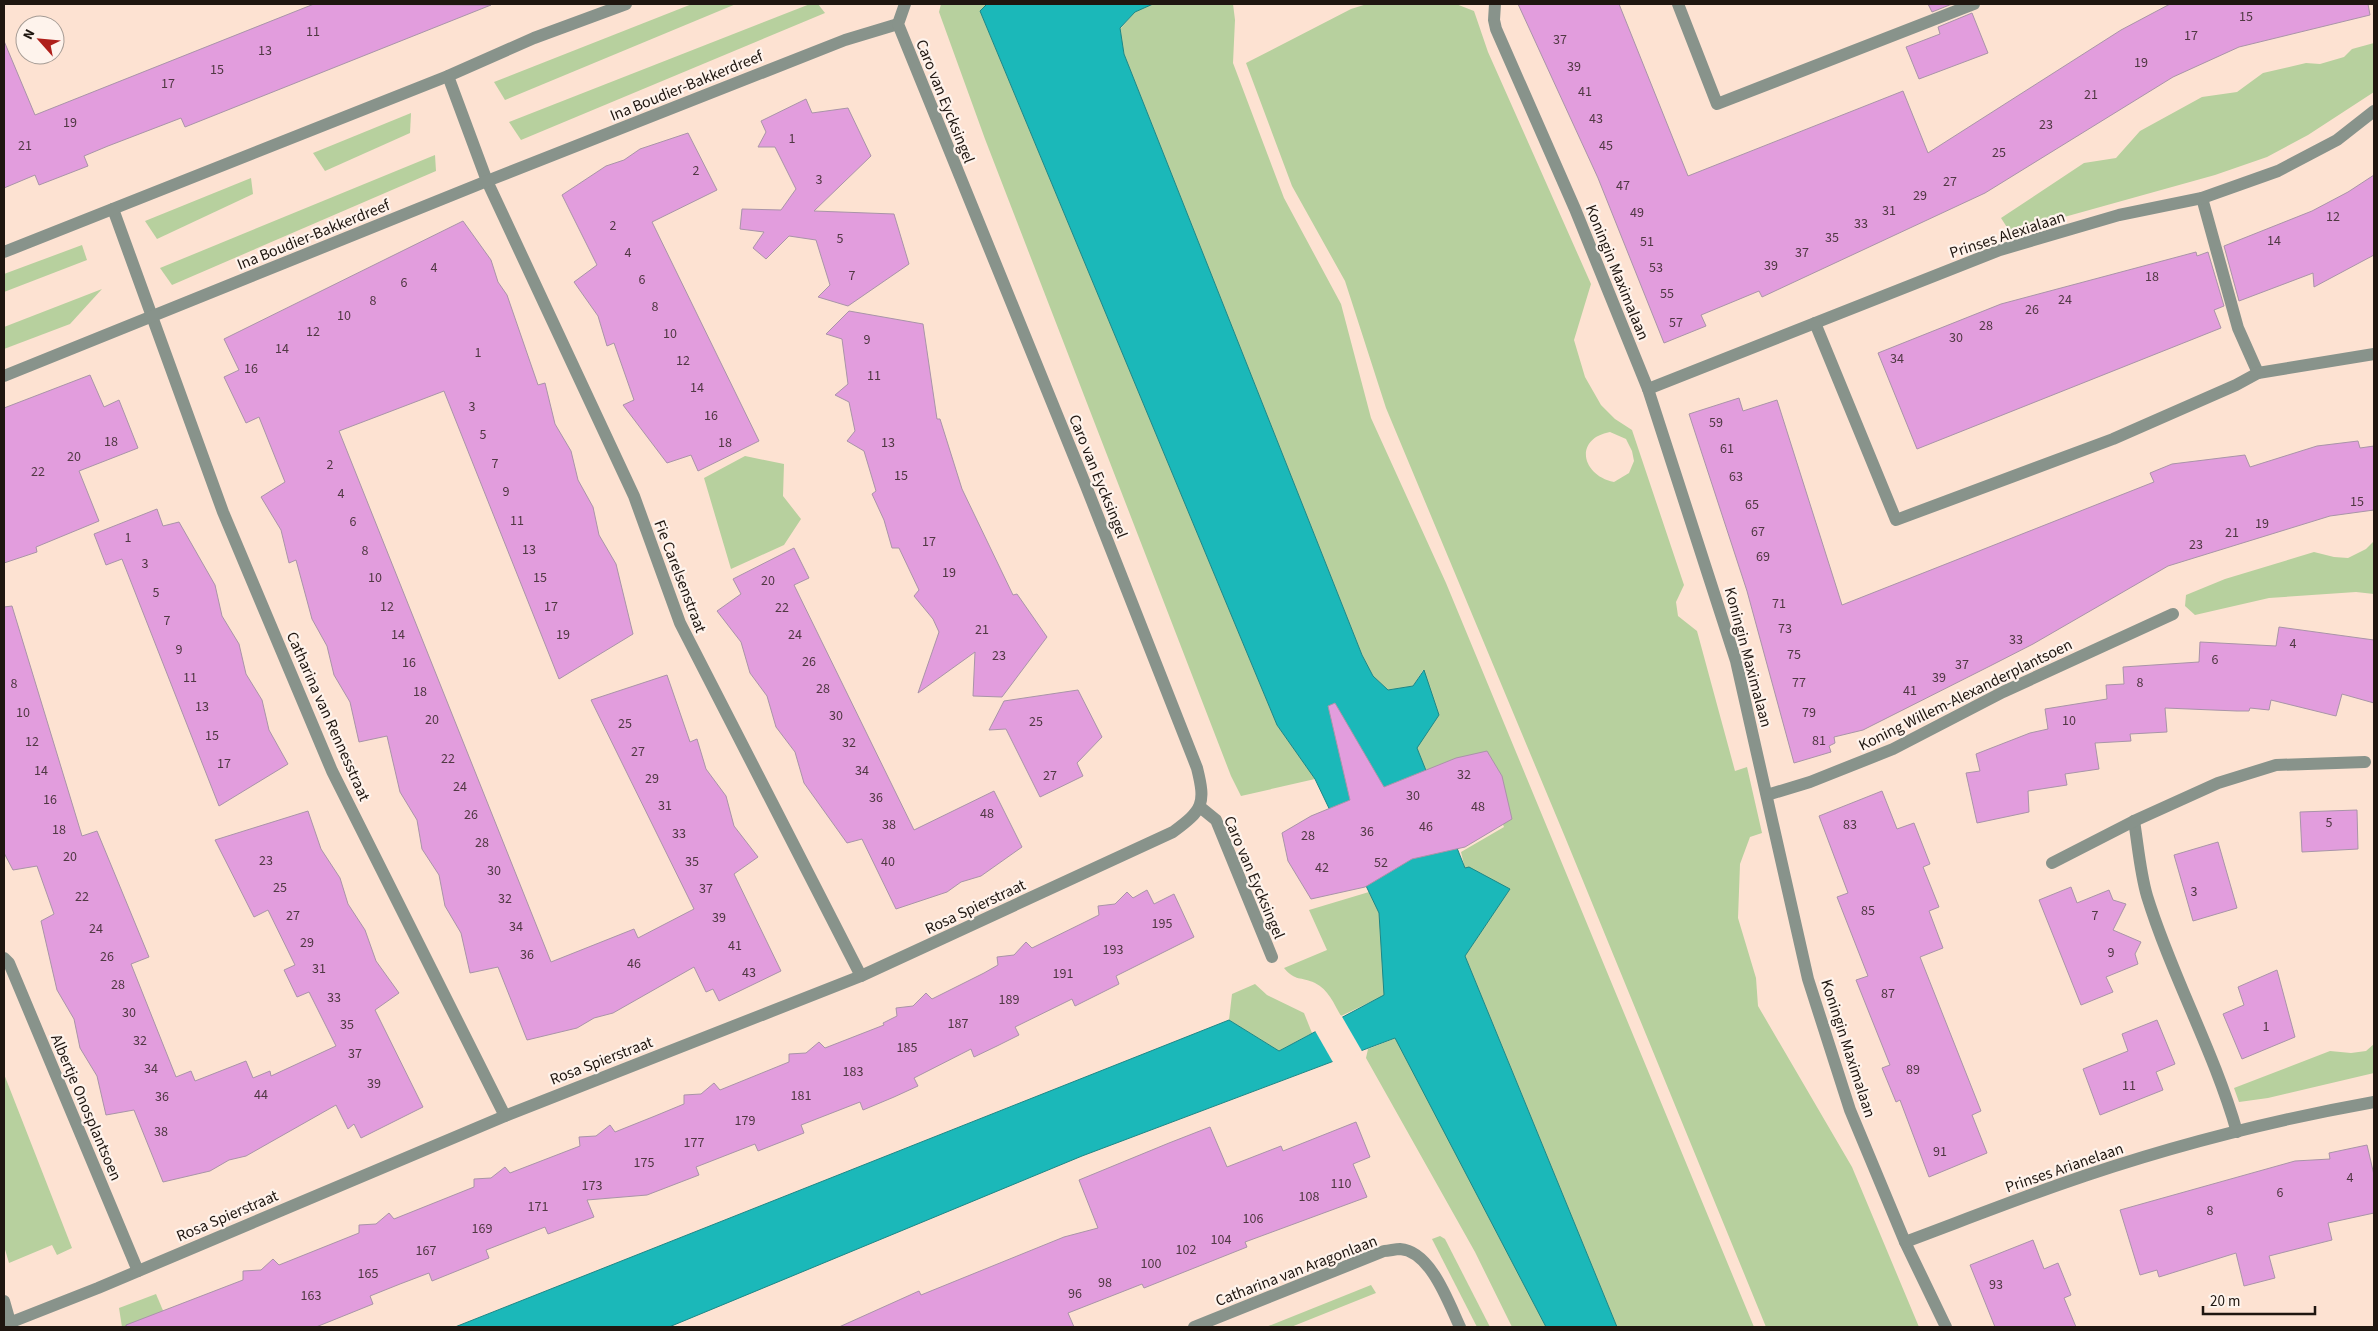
<svg xmlns="http://www.w3.org/2000/svg" width="2378" height="1331" font-family="'Source Sans 3',sans-serif">
<style>
.green{fill:#b7d09e;fill-rule:evenodd}
.water{fill:#1bb8b9;stroke:#1c8786}
.pier{fill:#fde2d2}
.building{fill:#e29ddd;stroke:#a994a8}
.lines{fill:none;stroke-linecap:round;stroke-linejoin:round}
.minor{stroke:#88938b;stroke-width:12}
.labels{text-anchor:middle;stroke-width:4.5;stroke-linejoin:round;paint-order:stroke}
.number-label{font-size:14px;fill:#503843}
.street-label{font-size:16px;fill:#1f1610;stroke:#fef3ec}
</style>
<rect width="100%" height="100%" fill="#fde2d2"/>
<g class="green">
<path d="M692 4H736L505 100 494 82Z"/>
<path d="M810 4H818L825 13 521 140 509 122Z"/>
<path d="M941 4H987L980 11 1277 725 1315 779 1241 796 1231 776 985 139 939 12Z"/>
<path d="M1153 4H1233L1235 20 1233 63 1284 198 1341 304 1371 418 1446 583 1754 1327H1617L1465 956 1510 889 1465 869 1461 852 1504 827 1479 763 1431 782 1416 748 1439 715 1423 670 1413 686 1388 690 1373 676 1362 655 1124 54 1120 29 1135 12Z"/>
<path d="M1367 4H1456L1474 11 1488 52 1591 284 1574 340 1585 377 1601 405 1615 419 1632 430 1684 585 1676 602 1678 616 1697 631 1735 771 1747 767 1762 833 1750 837 1740 864 1738 918 1756 978 1758 1006 1852 1167 1919 1327H1766L1565 837 1386 408 1345 281 1292 186 1246 63 1351 9ZM1610 432 1626 439 1632 451 1634 461 1629 473 1614 482C1582 476 1573 439 1610 432Z"/>
<path d="M2374 43V92L2308 135 2267 157 2215 175 2010 232 2001 218 2084 163 2116 158 2140 131 2202 97 2237 92 2263 73 2306 63 2320 64 2344 57 2352 49Z"/>
<path d="M411 113 410 133 325 171 313 153Z"/>
<path d="M435 155 436 171 172 285 160 268Z"/>
<path d="M251 178 253 194 157 239 145 221Z"/>
<path d="M82 245 87 260 4 292V274Z"/>
<path d="M102 289 70 324 4 349V327Z"/>
<path d="M745 456 784 464 783 496 801 519 784 545 731 569 704 478Z"/>
<path d="M2374 541V594L2356 592 2269 598 2195 615 2185 606 2186 595 2225 579 2314 552 2334 557 2348 558 2366 549Z"/>
<path d="M1369 892 1379 913 1385 995 1341 1016C1334 1004 1328 989 1315 983 1300 976 1296 982 1284 968L1327 950 1309 910Z"/>
<path d="M1255 984 1267 995 1304 1013 1312 1033 1279 1051 1229 1020 1232 994Z"/>
<path d="M1396 1038 1546 1327H1512L1475 1252 1366 1058 1368 1049Z"/>
<path d="M2374 1044V1073L2268 1098 2239 1102 2234 1088 2330 1051 2351 1053 2366 1051Z"/>
<path d="M4 1074 72 1248 57 1255 52 1245 9 1263 4 1246Z"/>
<path d="M1440 1236 1445 1239 1490 1327H1477L1432 1239Z"/>
<path d="M1371 1285 1376 1293 1291 1327H1266Z"/>
<path d="M156 1294 170 1327H122L119 1308Z"/>
</g>
<path class="water" d="M987 4H1153L1135 12 1120 28 1124 54 1362 655 1373 676 1388 690 1413 686 1424 670 1439 715 1417 748 1465 868 1469 867 1510 889 1465 956 1617 1327H1546L1395 1038 1082 1156 669 1327H455L1229 1020 1279 1051 1384 995 1379 913 1315 779 1277 725 980 11Z"/>
<path class="pier" d="M1341 1015 1363 1053 1334 1064 1314 1029Z"/>
<g class="building">
<path d="M314 4 491 5 185 127 181 118 108 146 84 156 88 166 39 185 35 175 4 188V41L35 115Z"/>
<path d="M1518 4H1619L1688 176 1903 91 1928 153 2121 30 2170 4H2368L2370 15 2239 47 2173 77 1985 193 1762 297 1759 291 1701 315 1706 326 1664 343 1598 178Z"/>
<path d="M1928 4H1952L1932 12Z"/>
<path d="M1972 13 1988 53 1919 79 1906 47 1940 34 1938 27Z"/>
<path d="M806 99 812 113 848 108 871 156 814 211 894 214 909 264 848 306 818 297 830 285 816 240 789 236 766 259 753 248 764 232 740 229 742 209 781 210 796 189 775 147H758L766 132 761 121Z"/>
<path d="M688 133 717 190 652 222 759 441 698 471 691 455 667 463 623 405 634 400 614 343 607 346 598 316 574 282 597 265 562 195 606 166 624 160 640 149Z"/>
<path d="M2374 175V255L2314 287 2313 273 2239 301 2224 246 2312 211 2348 192Z"/>
<path d="M463 221 491 260 498 282 507 295 538 385 545 383 555 424 571 451 578 480 593 507 599 535 616 564 633 634 559 679 444 391 339 431 551 962 634 929 638 938 694 909 591 700 667 675 690 742 697 739 706 769 726 796 734 826 758 857 734 874 781 971 719 1001 713 989 706 992 694 967 613 1013 594 1018 577 1028 527 1040 498 967 470 973 461 933 445 906 439 875 422 849 417 820 400 792 387 736 359 742 350 702 334 675 327 646 312 619 296 560 289 563 281 530 261 497 285 482 259 417 246 423 224 377 239 370 224 339Z"/>
<path d="M2196 252 2197 256 2208 252 2224 306 2214 310 2221 328 1917 449 1878 353 2001 304Z"/>
<path d="M849 311 923 324 937 419H940L962 489 1013 595 1017 594 1047 637 1002 697 973 696 975 652 918 693 939 632 933 619 914 596 919 590 899 548H892L884 520 872 494 876 491 864 451 847 441 855 431 849 402 835 395 848 384 842 339 826 334Z"/>
<path d="M90 375 104 407 119 400 138 448 79 471 99 521 36 547 37 552 4 563V408Z"/>
<path d="M1739 398 1743 411 1777 400 1842 605 2154 482 2150 473 2172 464 2245 455 2250 467 2317 446 2358 441 2360 448 2374 446V510L2330 516 2168 566 2033 644 1990 666 1863 730 1834 737 1835 743 1829 746 1831 752 1794 763 1747 591 1689 414Z"/>
<path d="M157 509 163 526 179 522 215 585 222 616 239 644 246 674 262 700 269 730 288 764 219 806 122 559 106 565 94 534Z"/>
<path d="M794 548 809 578 794 585 914 830 994 791 1022 847 981 876 961 882 947 892 896 909 862 839 847 843 804 783 795 752 776 727 767 696 750 673 741 642 717 611 741 594 733 579Z"/>
<path d="M12 606 82 836 97 831 149 957 131 964 176 1077 191 1071 195 1081 246 1061 253 1078 270 1071 271 1076 336 1046 309 992 297 997 284 970 295 965 268 910 254 917 215 840 308 811 321 849 340 878 348 904 365 930 376 961 399 993 375 1010 423 1107 361 1138 354 1124 348 1129 336 1105 246 1156 229 1160 210 1171 163 1182 134 1110 106 1115 97 1076 80 1048 74 1019 57 990 41 921 54 914 37 866 13 870 4 853V607Z"/>
<path d="M2279 627 2374 640V703L2342 694 2336 716 2271 700 2269 710 2250 708 2249 711H2237L2165 708 2167 732 2130 734 2131 741 2095 743 2099 769 2065 774 2067 785 2028 791 2029 812 1977 823 1966 773 1980 771 1976 754 2030 733 2048 729 2045 709 2107 699 2106 685 2124 684 2123 667 2199 662 2200 642 2276 646Z"/>
<path d="M1078 690 1102 737 1077 763 1083 776 1040 797 1006 729 989 730 1004 701Z"/>
<path d="M1335 703 1384 787 1456 758 1487 751 1502 776 1512 819 1465 847 1412 859 1365 887 1311 899 1288 861 1282 833 1311 816 1350 800 1328 706Z"/>
<path d="M1882 791 1897 829 1914 823 1930 864 1923 867 1939 907 1929 911 1943 948 1920 957 1981 1111 1972 1115 1987 1153 1929 1177 1900 1100 1896 1102 1882 1068 1890 1065 1856 980 1868 976 1837 897 1848 893 1819 816Z"/>
<path d="M2357 810 2358 849 2302 852 2300 812Z"/>
<path d="M2218 842 2237 908 2193 921 2174 855Z"/>
<path d="M2071 887 2077 903 2109 890 2113 900 2126 904 2113 930 2141 942 2135 954 2138 964 2106 977 2113 992 2081 1005 2039 900Z"/>
<path d="M1147 890 1154 904 1174 894 1194 937 1116 976 1119 984 1075 1006 1072 999 1015 1027 1019 1035 997 1046 974 1057 971 1049 914 1078 918 1086 894 1097 863 1110 860 1102 801 1125 804 1133 758 1151 755 1144 696 1167 699 1175 647 1195 587 1200 594 1217 548 1234 545 1227 486 1250 489 1258 432 1281 429 1273 400 1284 370 1296 373 1304 316 1327H126V1325L243 1280V1271L261 1270 273 1259 279 1265 359 1233V1225L376 1224 389 1213 394 1219 474 1187V1179L491 1178 505 1167 510 1173 580 1146 579 1137 596 1136 610 1125 615 1132 655 1116 684 1104V1095L701 1094 714 1083 720 1090 789 1062V1054L806 1053 819 1042 825 1048 884 1025 883 1023 897 1016 896 1008 913 1006 926 993 932 999 984 973 998 965 997 957 1014 955 1026 942 1032 948 1085 922 1099 915 1098 906 1115 904 1127 892 1133 898Z"/>
<path d="M2277 970 2295 1037 2242 1059 2223 1014 2244 1005 2238 987Z"/>
<path d="M2157 1020 2175 1064 2156 1072 2163 1090 2100 1115 2083 1069 2128 1051 2122 1034Z"/>
<path d="M1356 1122 1370 1157 1353 1164 1367 1197 1245 1242 1247 1247 1144 1288 1142 1284 1068 1313 1074 1327H839L919 1291 921 1295 1064 1237 1098 1228 1079 1180 1169 1143 1210 1127 1227 1167 1281 1146 1283 1151Z"/>
<path d="M2367 1145 2374 1175V1213L2328 1223 2332 1240 2269 1256 2275 1278 2244 1286 2236 1253 2159 1277 2157 1270 2140 1275 2120 1210 2295 1161 2330 1159 2329 1153Z"/>
<path d="M2033 1240 2044 1269 2058 1263 2071 1295 2064 1298 2076 1327H1995L1970 1265Z"/>
</g>
<g class="lines">
<g class="minor">
<path d="M1495 4 1494 20 1496 29 1575 209 1648 389 1736 661 1808 979 1850 1110 1905 1242 1946 1327"/>
<path d="M1678 4 1717 104 1974 4"/>
<path d="M448 76 487 181 634 496 680 623 861 976"/>
<path d="M2202 198 2238 328 2258 373"/>
<path d="M113 209 223 512 332 771 505 1116"/>
<path d="M4 252 448 76 534 38 626 4"/>
<path d="M1815 323 1896 520 2113 439 2236 385 2258 373 2374 354"/>
<path d="M4 376 487 181 845 40 898 24"/>
<path d="M1648 389 2000 250 2119 215 2202 198 2278 171 2337 140 2374 111"/>
<path d="M1767 795 1810 782 1893 749 2003 692 2173 614"/>
<path d="M1200 807 1216 820 1272 957"/>
<path d="M2134 821C2138 845 2140 872 2147 896 2172 977 2214 1051 2237 1132"/>
<path d="M2052 863 2134 821 2218 783 2276 765 2365 762"/>
<path d="M4 958 9 963 138 1271"/>
<path d="M1905 1242C1956 1223 2007 1203 2058 1185 2160 1149 2268 1121 2374 1102"/>
<path d="M4 1301 10 1322"/>
<path d="M4 1325 98 1288 505 1116 861 976 1173 832C1203 810 1206 804 1197 768L1086 486 898 24 905 4"/>
<path d="M1194 1327 1384 1251C1389 1251 1395 1249 1400 1249 1431 1251 1449 1304 1460 1327"/>
</g>
</g>
<g class="labels">
<g class="number-label">
<text x="2246" y="21">15</text>
<text x="313" y="36">11</text>
<text x="2191" y="40">17</text>
<text x="1560" y="44">37</text>
<text x="265" y="55">13</text>
<text x="2141" y="67">19</text>
<text x="1574" y="71">39</text>
<text x="217" y="74">15</text>
<text x="168" y="88">17</text>
<text x="1585" y="96">41</text>
<text x="2091" y="99">21</text>
<text x="1596" y="123">43</text>
<text x="70" y="127">19</text>
<text x="2046" y="129">23</text>
<text x="792" y="143">1</text>
<text x="25" y="150">21</text>
<text x="1606" y="150">45</text>
<text x="1999" y="157">25</text>
<text x="696" y="175">2</text>
<text x="819" y="184">3</text>
<text x="1950" y="186">27</text>
<text x="1623" y="190">47</text>
<text x="1920" y="200">29</text>
<text x="1889" y="215">31</text>
<text x="1637" y="217">49</text>
<text x="2333" y="221">12</text>
<text x="1861" y="228">33</text>
<text x="613" y="230">2</text>
<text x="1832" y="242">35</text>
<text x="840" y="243">5</text>
<text x="2274" y="245">14</text>
<text x="1647" y="246">51</text>
<text x="628" y="257">4</text>
<text x="1802" y="257">37</text>
<text x="1771" y="270">39</text>
<text x="434" y="272">4</text>
<text x="1656" y="272">53</text>
<text x="852" y="280">7</text>
<text x="2152" y="281">18</text>
<text x="642" y="284">6</text>
<text x="404" y="287">6</text>
<text x="1667" y="298">55</text>
<text x="2065" y="304">24</text>
<text x="373" y="305">8</text>
<text x="655" y="311">8</text>
<text x="2032" y="314">26</text>
<text x="344" y="320">10</text>
<text x="1676" y="327">57</text>
<text x="1986" y="330">28</text>
<text x="313" y="336">12</text>
<text x="670" y="338">10</text>
<text x="1956" y="342">30</text>
<text x="867" y="344">9</text>
<text x="282" y="353">14</text>
<text x="478" y="357">1</text>
<text x="1897" y="363">34</text>
<text x="683" y="365">12</text>
<text x="251" y="373">16</text>
<text x="874" y="380">11</text>
<text x="697" y="392">14</text>
<text x="472" y="411">3</text>
<text x="711" y="420">16</text>
<text x="1716" y="427">59</text>
<text x="483" y="439">5</text>
<text x="111" y="446">18</text>
<text x="725" y="447">18</text>
<text x="888" y="447">13</text>
<text x="1727" y="453">61</text>
<text x="74" y="461">20</text>
<text x="495" y="468">7</text>
<text x="330" y="469">2</text>
<text x="38" y="476">22</text>
<text x="901" y="480">15</text>
<text x="1736" y="481">63</text>
<text x="506" y="496">9</text>
<text x="341" y="498">4</text>
<text x="2357" y="506">15</text>
<text x="1752" y="509">65</text>
<text x="517" y="525">11</text>
<text x="353" y="526">6</text>
<text x="2262" y="528">19</text>
<text x="1758" y="536">67</text>
<text x="2232" y="537">21</text>
<text x="128" y="542">1</text>
<text x="929" y="546">17</text>
<text x="2196" y="549">23</text>
<text x="529" y="554">13</text>
<text x="365" y="555">8</text>
<text x="1763" y="561">69</text>
<text x="145" y="568">3</text>
<text x="949" y="577">19</text>
<text x="375" y="582">10</text>
<text x="540" y="582">15</text>
<text x="768" y="585">20</text>
<text x="156" y="597">5</text>
<text x="1779" y="608">71</text>
<text x="387" y="611">12</text>
<text x="551" y="611">17</text>
<text x="782" y="612">22</text>
<text x="167" y="625">7</text>
<text x="1785" y="633">73</text>
<text x="982" y="634">21</text>
<text x="398" y="639">14</text>
<text x="563" y="639">19</text>
<text x="795" y="639">24</text>
<text x="2016" y="644">33</text>
<text x="2293" y="648">4</text>
<text x="179" y="654">9</text>
<text x="1794" y="659">75</text>
<text x="999" y="660">23</text>
<text x="2215" y="664">6</text>
<text x="809" y="666">26</text>
<text x="409" y="667">16</text>
<text x="1962" y="669">37</text>
<text x="190" y="682">11</text>
<text x="1939" y="682">39</text>
<text x="1799" y="687">77</text>
<text x="2140" y="687">8</text>
<text x="14" y="688">8</text>
<text x="823" y="693">28</text>
<text x="1910" y="695">41</text>
<text x="420" y="696">18</text>
<text x="202" y="711">13</text>
<text x="23" y="717">10</text>
<text x="1809" y="717">79</text>
<text x="836" y="720">30</text>
<text x="432" y="724">20</text>
<text x="2069" y="725">10</text>
<text x="1036" y="726">25</text>
<text x="625" y="728">25</text>
<text x="212" y="740">15</text>
<text x="1819" y="745">81</text>
<text x="32" y="746">12</text>
<text x="849" y="747">32</text>
<text x="638" y="756">27</text>
<text x="448" y="763">22</text>
<text x="224" y="768">17</text>
<text x="41" y="775">14</text>
<text x="862" y="775">34</text>
<text x="1464" y="779">32</text>
<text x="1050" y="780">27</text>
<text x="652" y="783">29</text>
<text x="460" y="791">24</text>
<text x="1413" y="800">30</text>
<text x="876" y="802">36</text>
<text x="50" y="804">16</text>
<text x="665" y="810">31</text>
<text x="1478" y="811">48</text>
<text x="987" y="818">48</text>
<text x="471" y="819">26</text>
<text x="2329" y="827">5</text>
<text x="889" y="829">38</text>
<text x="1850" y="829">83</text>
<text x="1426" y="831">46</text>
<text x="59" y="834">18</text>
<text x="1367" y="836">36</text>
<text x="679" y="838">33</text>
<text x="1308" y="840">28</text>
<text x="482" y="847">28</text>
<text x="70" y="861">20</text>
<text x="266" y="865">23</text>
<text x="692" y="866">35</text>
<text x="888" y="866">40</text>
<text x="1381" y="867">52</text>
<text x="1322" y="872">42</text>
<text x="494" y="875">30</text>
<text x="280" y="892">25</text>
<text x="706" y="893">37</text>
<text x="2194" y="896">3</text>
<text x="82" y="901">22</text>
<text x="505" y="903">32</text>
<text x="1868" y="915">85</text>
<text x="293" y="920">27</text>
<text x="2095" y="920">7</text>
<text x="719" y="922">39</text>
<text x="1162" y="928">195</text>
<text x="516" y="931">34</text>
<text x="96" y="933">24</text>
<text x="307" y="947">29</text>
<text x="735" y="950">41</text>
<text x="1113" y="954">193</text>
<text x="2111" y="957">9</text>
<text x="527" y="959">36</text>
<text x="107" y="961">26</text>
<text x="634" y="968">46</text>
<text x="319" y="973">31</text>
<text x="749" y="977">43</text>
<text x="1063" y="978">191</text>
<text x="118" y="989">28</text>
<text x="1888" y="998">87</text>
<text x="334" y="1002">33</text>
<text x="1009" y="1004">189</text>
<text x="129" y="1017">30</text>
<text x="958" y="1028">187</text>
<text x="347" y="1029">35</text>
<text x="2266" y="1031">1</text>
<text x="140" y="1045">32</text>
<text x="907" y="1052">185</text>
<text x="355" y="1058">37</text>
<text x="151" y="1073">34</text>
<text x="1913" y="1074">89</text>
<text x="853" y="1076">183</text>
<text x="374" y="1088">39</text>
<text x="2129" y="1090">11</text>
<text x="261" y="1099">44</text>
<text x="801" y="1100">181</text>
<text x="162" y="1101">36</text>
<text x="745" y="1125">179</text>
<text x="161" y="1136">38</text>
<text x="694" y="1147">177</text>
<text x="1940" y="1156">91</text>
<text x="644" y="1167">175</text>
<text x="2350" y="1182">4</text>
<text x="1341" y="1188">110</text>
<text x="592" y="1190">173</text>
<text x="2280" y="1197">6</text>
<text x="1309" y="1201">108</text>
<text x="538" y="1211">171</text>
<text x="2210" y="1215">8</text>
<text x="1253" y="1223">106</text>
<text x="482" y="1233">169</text>
<text x="1221" y="1244">104</text>
<text x="1186" y="1254">102</text>
<text x="426" y="1255">167</text>
<text x="1151" y="1268">100</text>
<text x="368" y="1278">165</text>
<text x="1105" y="1287">98</text>
<text x="1996" y="1289">93</text>
<text x="1075" y="1298">96</text>
<text x="311" y="1300">163</text>
</g>
<g class="street-label">
<text transform="translate(686 85) rotate(-22)" y="6">Ina Boudier-Bakkerdreef</text>
<text transform="translate(946 101) rotate(68)" y="6">Caro van Eycksingel</text>
<text transform="translate(313 234) rotate(-22)" y="6">Ina Boudier-Bakkerdreef</text>
<text transform="translate(2007 234) rotate(-18)" y="6">Prinses Alexialaan</text>
<text transform="translate(1618 272) rotate(68)" y="6">Koningin Maximalaan</text>
<text transform="translate(1099 476) rotate(68)" y="6">Caro van Eycksingel</text>
<text transform="translate(681 576) rotate(69)" y="6">Fie Carelsenstraat</text>
<text transform="translate(1749 657) rotate(75)" y="6">Koningin Maximalaan</text>
<text transform="translate(1965 694) rotate(-26)" y="6">Koning Willem-Alexanderplantsoen</text>
<text transform="translate(329 716) rotate(66)" y="6">Catharina van Rennesstraat</text>
<text transform="translate(1255 877) rotate(67)" y="6">Caro van Eycksingel</text>
<text transform="translate(975 906) rotate(-25)" y="6">Rosa Spierstraat</text>
<text transform="translate(1849 1048) rotate(72)" y="6">Koningin Maximalaan</text>
<text transform="translate(601 1060) rotate(-21)" y="6">Rosa Spierstraat</text>
<text transform="translate(87 1107) rotate(67)" y="6">Albertje Onosplantsoen</text>
<text transform="translate(2064 1167) rotate(-19)" y="6">Prinses Arianelaan</text>
<text transform="translate(227 1215) rotate(-23)" y="6">Rosa Spierstraat</text>
<text transform="translate(1296 1270) rotate(-21)" y="6">Catharina van Aragonlaan</text>
</g>
</g>
<rect width="2378" height="1331" fill="none" stroke="#1f1610" stroke-width="10"/>
<g transform="translate(40 40) rotate(297)"><circle r="24" fill="#fef3ec" stroke="#a59b94"/>
<path d="M0-4L9 19L0 12L-9 19Z" fill="#af1f1a"/>
<text y="-8" font-size="14" font-weight="bold" text-anchor="middle" fill="#1f1610">N</text>
</g>
<path d="M2203 1306v8h112v-8" fill="none" stroke="#1f1610" stroke-width="2.5"/>
<text x="2210" y="1306" font-size="15" fill="#1f1610" stroke="#fef3ec" stroke-width="4" paint-order="stroke">20 m</text>
</svg>
